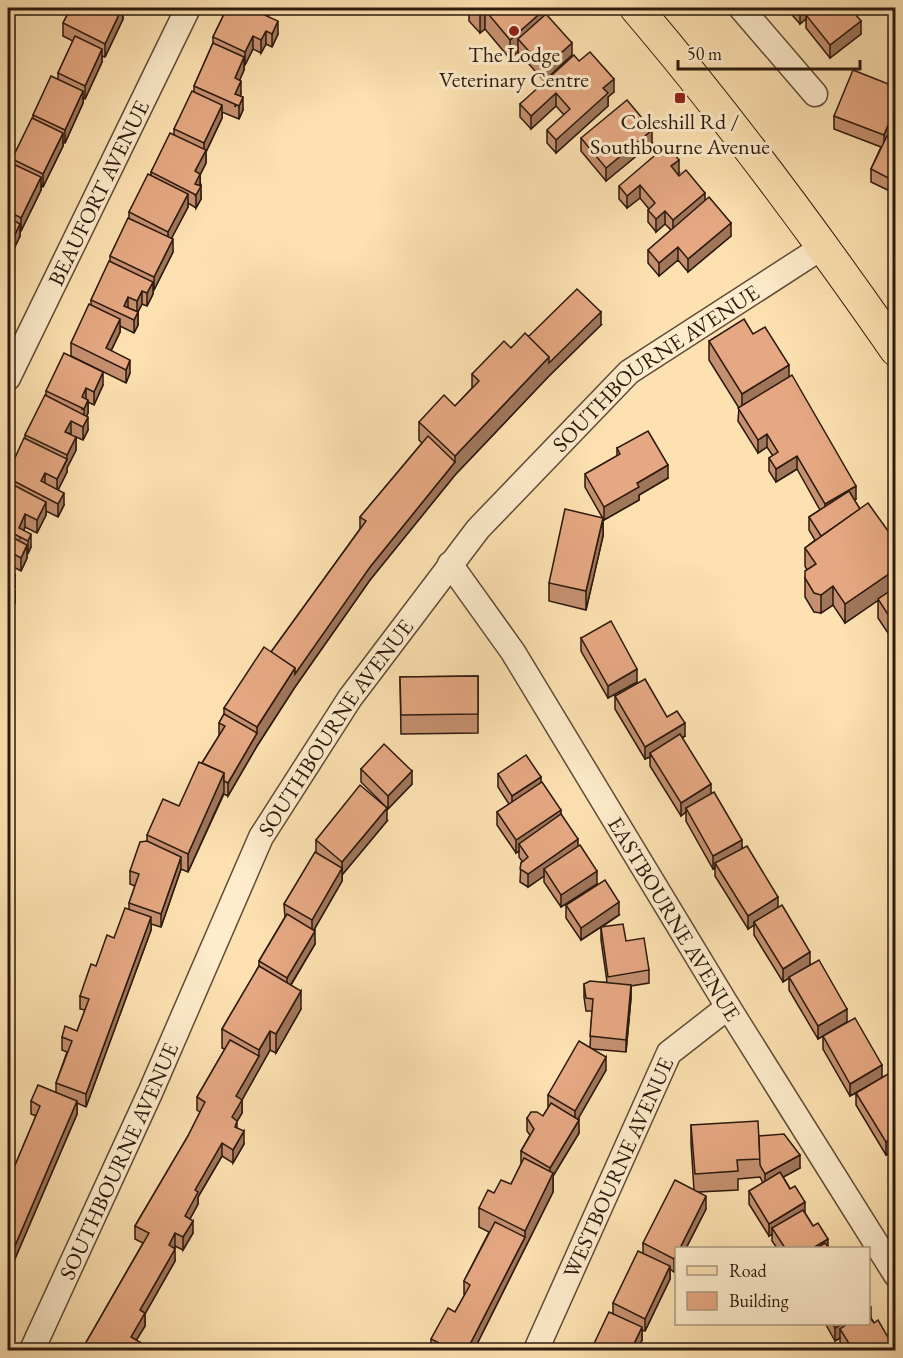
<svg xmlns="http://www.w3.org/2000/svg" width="903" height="1358" font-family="'EB Garamond',serif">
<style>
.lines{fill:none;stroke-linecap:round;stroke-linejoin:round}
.minor-casing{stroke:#604b36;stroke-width:27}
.major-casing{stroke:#2c190d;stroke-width:34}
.minor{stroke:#feeccc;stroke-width:24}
.major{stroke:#fde1b1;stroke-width:32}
.wall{fill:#c59070;stroke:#2c190d;stroke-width:1.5}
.shaded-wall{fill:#a0765b;stroke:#2c190d;stroke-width:1.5}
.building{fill:#e5a882;stroke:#2c190d;stroke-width:1.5}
.poi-dot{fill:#8f2418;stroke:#feeccc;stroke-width:2}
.labels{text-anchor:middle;stroke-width:6;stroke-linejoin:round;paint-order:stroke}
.poi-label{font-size:22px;fill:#2c190d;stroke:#feeccc}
.street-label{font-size:22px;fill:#2c190d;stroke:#feeccc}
</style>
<rect width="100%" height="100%" fill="#fde1b1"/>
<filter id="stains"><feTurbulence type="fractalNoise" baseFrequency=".00333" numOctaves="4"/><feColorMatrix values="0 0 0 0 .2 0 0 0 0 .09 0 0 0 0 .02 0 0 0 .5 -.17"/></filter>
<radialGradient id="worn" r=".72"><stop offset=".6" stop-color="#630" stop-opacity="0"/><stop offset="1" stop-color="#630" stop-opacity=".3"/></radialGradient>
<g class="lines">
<g class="minor-casing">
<g id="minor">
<path d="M741 8 815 94"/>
<path id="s1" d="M8 378 188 8"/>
<path id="s2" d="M450 564 513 652 728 1007 896 1275"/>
<path id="s3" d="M32 1350 150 1093 261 837 350 698 478 529 629 372 824 246"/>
<path id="s4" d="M536 1350 669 1053 728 1007"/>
</g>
</g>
<g class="major-casing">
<path id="major" d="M636 8C729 117 814 232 896 350"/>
</g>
<use href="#minor" class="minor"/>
<use href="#major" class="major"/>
</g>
<g class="wall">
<path d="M71 8H130L128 11 123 9V19L105 57 102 56V62L85 99 83 98V103L65 143 63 142V146L43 187 41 185V190L21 231 20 230V236L8 261V171L12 163V159L33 119V115L58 79V73L73 41 63 36V23Z"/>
<path d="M227 8H273L268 17 278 34 272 47 266 44 261 53 253 49 245 65H244V70L239 81 241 94 240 96 243 110 239 119 222 112V118L206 152V163L200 175 201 199 196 208 188 203V207L171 239 173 252 154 290 153 289V294L147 306 142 304 138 312V325L134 333 120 326V332L111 351 130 373 126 383 71 356V343L91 305V300L110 262V256L129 218V212L151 175V172L174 134V129L194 91V86L213 43V37Z"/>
<path d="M469 8H546V14L572 55 544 81 518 52 510 59 485 29 480 33 469 21Z"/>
<path d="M786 8H851L861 34 830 58 806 28V19L800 24Z"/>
<path d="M579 61 614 92 608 97V106L556 153 547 143V130L564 115 556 106 531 129 520 117V104Z"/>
<path d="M834 116 896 118 888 137 896 140V194L871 182V169L881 147 834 129Z"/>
<path d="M581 138 652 143 606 181 581 151Z"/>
<path d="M679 173 678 174 705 200 731 236 688 272 678 260 659 276 648 263V250L671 230 665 224 656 232 648 222V210L649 209 640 198 627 208 619 199V186Z"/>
<path d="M601 325 549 376 455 475 370 580 295 687 257 746 228 796 224 794 188 872 181 869 161 927 151 924V930L86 1107 77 1103V1114L8 1275V1182L36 1116 31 1114V1101L56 1092V1083L67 1052 62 1050V1037L77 1031 85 1010 80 1009V996L96 966 114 938 129 909V903L135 886 130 884V871L147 841V835L179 806 202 763 219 736V723L224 714V708L271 652 360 529V517L422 443 419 440V422L455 406 472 388V374L528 336Z"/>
<path d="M709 341 789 377 856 499 854 500 860 509 896 542V645L878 618V600L845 623 833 605 821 613 814 612 805 597V578L807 570 805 566V548L815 540 809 530V517L820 510 797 469 776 482 769 471V458L773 456 767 447 758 453 738 421 739 408 709 360Z"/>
<path d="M103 385 94 405 88 402V413L86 416 88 430 83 440 76 437V450L67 468V472L58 490 64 505 58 517 46 511V515L37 533 25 527 24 530 31 547 27 554V558L21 571 8 564V473L25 439V435L46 396V391Z"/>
<path d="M617 448 668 478 639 495V500L604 520 603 519V536L586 610 549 601V583L602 517 585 487V474L617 456Z"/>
<path d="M8 570 15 587 14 590 15 603 9 615 8 614Z"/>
<path d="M581 638 637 682 608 698 581 651Z"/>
<path d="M478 676V733L401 734 400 677Z"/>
<path d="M615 696 667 717 685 736 682 738 711 794 810 964 847 1022 818 1039 789 990V978L783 982 754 935V925L748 929 715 876V868L713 869 686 821V812L681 816 650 766V757L645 759 615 709Z"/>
<path d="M361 769 412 784 388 809 361 782Z"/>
<path d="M498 774 541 782 561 814 578 846 597 884 561 907 544 882V876L528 887 520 882 521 863 522 861 519 857V851L516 853 497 825V812L509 804 498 787Z"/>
<path d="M387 821 342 875V881L314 930 315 944 291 985 301 1009 276 1053 270 1050 242 1100V1113L237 1121V1128L244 1144 233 1163 222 1156 198 1197V1204L190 1219 193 1233 183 1250 175 1246 174 1248 175 1261 145 1314V1326L136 1340 143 1350H84V1346L143 1243 135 1239V1226L188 1136 200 1112 197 1110V1097L225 1049 222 1048V1029L259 966V961L285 917 284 904 316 853V840Z"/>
<path d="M566 905 619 915 602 927 626 941 649 970V983L631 986V998L626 1052 592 1049 606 1070 578 1119 579 1133 553 1176V1192L474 1350H431V1339L455 1312 465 1294H464V1281L489 1232 479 1227V1208L494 1193 511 1184 521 1164V1151L530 1135 527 1131V1118L543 1116 548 1108V1095L590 1047 592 1011H586L584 997V984L607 982 601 940V927L581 940 566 918Z"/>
<path d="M823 1036 896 1086V1171L891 1163V1152L886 1155 856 1105V1093L850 1096 823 1049Z"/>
<path d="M691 1125 759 1136 800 1168 783 1177 813 1226 829 1248H777L772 1241V1234L769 1236 749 1204V1191L763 1183 760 1177 738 1179V1190L699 1192 706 1209 674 1272 670 1269V1279L645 1331 642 1330V1340L613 1314V1303L643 1253V1243L694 1190 691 1144Z"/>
<path d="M871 1318 892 1350H846L840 1342V1338L835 1341 825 1323H868Z"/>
</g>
<g class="shaded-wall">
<path d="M122 8 123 19 105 57V44Z"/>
<path d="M266 8H273L265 22V9Z"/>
<path d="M546 8V27L518 39V52L510 59V40Z"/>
<path d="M805 8H821L806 15V19L800 24V12Z"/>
<path d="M485 10V29L480 33V15Z"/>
<path d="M278 21V34L272 47V34Z"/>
<path d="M861 21V34L830 58V45Z"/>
<path d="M266 31V44L261 53V40Z"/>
<path d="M253 36V49L245 65V52Z"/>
<path d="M572 43V55L544 81V68Z"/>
<path d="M102 49V62L85 99V86Z"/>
<path d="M244 57V70L235 91V78Z"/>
<path d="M614 79V92L608 97V106L556 153V140L603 88Z"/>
<path d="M241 81V94L235 107V94Z"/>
<path d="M83 91V103L65 143V130Z"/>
<path d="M556 93V106L531 129V116Z"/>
<path d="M243 97V110L239 119V106Z"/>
<path d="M222 105V118L206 152V163L200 175V186L195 194V171L204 154V143Z"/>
<path d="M896 105V118L884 148V135Z"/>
<path d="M652 130V143L606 181V168Z"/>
<path d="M63 133V146L43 187V174Z"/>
<path d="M679 160V173L671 179V166Z"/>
<path d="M41 177V190L21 231V218Z"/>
<path d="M640 185V198L627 208V196Z"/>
<path d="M201 186V199L196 208V195Z"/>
<path d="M705 193V206L673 233V220Z"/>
<path d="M188 194V207L168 245V232Z"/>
<path d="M665 211V224L656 232V219Z"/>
<path d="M731 223V236L688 272V259Z"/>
<path d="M20 224V236L8 261V248Z"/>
<path d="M173 239V252L154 290V277Z"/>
<path d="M678 247V260L659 276V263Z"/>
<path d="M153 282V294L147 306V293Z"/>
<path d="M142 291V304L137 314V301Z"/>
<path d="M128 297V310L124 306Z"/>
<path d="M138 312V325L134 333V320Z"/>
<path d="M601 312V325L549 376 455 475 370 580 295 687 257 746 228 796V783L257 733V727L295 668 370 567 455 462V456L549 357Z"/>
<path d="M120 319V332L106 361V348Z"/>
<path d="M130 360V373L126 383V370Z"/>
<path d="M789 365V384L742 413V394Z"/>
<path d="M103 372V385L94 405V392Z"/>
<path d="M86 388V401L82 410V397Z"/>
<path d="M88 400V413L84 422V409Z"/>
<path d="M88 417V430L83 440V427Z"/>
<path d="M71 421V434L65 432Z"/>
<path d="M767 434V447L758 453V440Z"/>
<path d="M76 437V450L67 468V472L57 492V479L67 460V455Z"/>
<path d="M797 456V469L776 482V469Z"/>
<path d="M668 465V478L639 495V500L604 520V507L637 483Z"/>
<path d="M45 473V486L41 481Z"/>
<path d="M856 486V499L825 517V504Z"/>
<path d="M64 493V505L58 517V504Z"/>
<path d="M46 502V515L37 533V520Z"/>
<path d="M25 514V527L20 538 19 528Z"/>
<path d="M603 518V536L586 610V591Z"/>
<path d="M31 534V547L28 554V541Z"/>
<path d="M27 545V558L21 571V558Z"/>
<path d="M896 569V588L845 623V604Z"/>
<path d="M15 574V587L10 598V585Z"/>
<path d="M833 586V605L821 613V595Z"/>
<path d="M15 591V603L9 615V602Z"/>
<path d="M637 669V682L608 698V686Z"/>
<path d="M685 723V736L651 756 650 753V757L645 759V747Z"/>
<path d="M412 771V784L388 809V796Z"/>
<path d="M224 773V792L188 872V854Z"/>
<path d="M541 777V790L512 809V796Z"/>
<path d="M711 784V797L686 808V812L681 816V803Z"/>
<path d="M387 808V821L342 875V862Z"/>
<path d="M561 810V822L519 844V851L516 853V840Z"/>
<path d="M578 839V852L544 869V876L528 887V874Z"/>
<path d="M742 840V853L715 863V868L713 869V856Z"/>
<path d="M181 857V869L161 927V914Z"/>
<path d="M342 868V881L312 933V920Z"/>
<path d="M597 871V884L561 907V895Z"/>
<path d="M778 897V910L754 922V925L748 929V916Z"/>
<path d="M619 902V915L581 940V928Z"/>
<path d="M151 917V930L86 1107V1094Z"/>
<path d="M315 931V944L287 991V978Z"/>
<path d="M810 952V965L783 982V969Z"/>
<path d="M631 985V998L626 1052V1040Z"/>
<path d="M301 991V1009L276 1053V1034Z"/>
<path d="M847 1009V1022L818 1039V1026Z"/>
<path d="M270 1031V1050L242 1100V1113L232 1130V1117L236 1096 259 1056V1050Z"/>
<path d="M606 1057V1070L575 1124V1111Z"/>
<path d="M882 1065V1078L850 1096V1084Z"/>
<path d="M77 1101V1114L8 1275V1262Z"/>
<path d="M579 1120V1133L553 1176V1192L474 1350H467L525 1237V1231L550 1179V1168Z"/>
<path d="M244 1131V1144L233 1163V1150Z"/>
<path d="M896 1136V1149L886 1155V1142Z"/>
<path d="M222 1143V1156L198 1197V1204L185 1228V1216L195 1190Z"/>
<path d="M800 1155V1168L765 1187V1174Z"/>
<path d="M706 1196V1209L686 1248H680Z"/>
<path d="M805 1202V1215L772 1228V1234L769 1236V1224Z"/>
<path d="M193 1221V1233L183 1250V1237Z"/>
<path d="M175 1233V1246L169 1258V1245Z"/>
<path d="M828 1239V1248H813Z"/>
<path d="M175 1249V1261L145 1314V1326L131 1349V1337L140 1310Z"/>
<path d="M676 1254V1267L674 1272V1259Z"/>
<path d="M670 1266V1279L645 1331V1319Z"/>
<path d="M871 1307V1320L868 1321V1308Z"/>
<path d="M843 1323H864L840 1329V1338L835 1341V1328Z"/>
<path d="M642 1327V1340L637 1350H631Z"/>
<path d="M892 1344V1350H888V1346Z"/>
</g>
<g class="building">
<path d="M71 8H122L105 44 63 23Z"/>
<path d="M227 8H249L278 21 272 34 266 31 261 40 253 36 245 52 213 37Z"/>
<path d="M474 8H546L510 40 485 10 480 15Z"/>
<path d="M796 8H805L800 12Z"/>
<path d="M815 8H850L861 21 830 45 806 15Z"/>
<path d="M546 14 572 43 544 68 518 39Z"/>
<path d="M75 36 102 49 85 86 58 73Z"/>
<path d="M213 43 244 57 235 78 241 81 235 94 243 97 239 106 194 86Z"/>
<path d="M590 52 614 79 603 88 608 93 556 140 547 130 570 109 556 93 531 116 520 104 574 55 579 61Z"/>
<path d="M853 70 896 87V105L884 135 834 116Z"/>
<path d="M51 76 83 91 65 130 33 115Z"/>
<path d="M192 91 222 105 204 143 174 129Z"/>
<path d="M627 100 652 130 606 168 581 138Z"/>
<path d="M32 118 63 133 43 174 12 159Z"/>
<path d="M170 133 206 150 195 171 200 174 195 184 201 186 196 195 151 172Z"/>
<path d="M887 136 896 140V182L871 169Z"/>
<path d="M667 145 679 160 671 166 679 176 686 170 705 193 673 220 665 211 656 219 648 210 655 203 640 185 627 196 619 186Z"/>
<path d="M11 163 41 177 21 218 8 211V171Z"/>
<path d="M148 174 188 194 168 232 129 212Z"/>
<path d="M709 197 731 223 688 259 678 247 659 263 648 250Z"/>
<path d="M8 217 20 224 8 248Z"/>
<path d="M128 218 173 239 154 277 110 256Z"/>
<path d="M109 261 153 282 147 293 142 291 137 301 128 297 124 306 138 312 134 320 91 300Z"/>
<path d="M577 289 601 312 549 363V357L528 337Z"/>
<path d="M89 304 120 319 106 348 130 360 126 370 71 343Z"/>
<path d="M744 319 753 334 765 327 789 365 742 394 709 341Z"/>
<path d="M525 333 549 357 455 456 419 422 444 395 455 406 479 381 472 374 504 341 511 348Z"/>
<path d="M64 353 103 372 94 392 86 388 82 397 88 400 84 409 46 391Z"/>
<path d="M792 375 856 486 825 504 797 456 776 469 769 458 778 452 767 434 758 440 738 408Z"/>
<path d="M45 395 88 417 83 427 71 421 65 432 76 437 67 455 25 435Z"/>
<path d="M648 431 668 465 637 483 639 487 604 507 585 474 620 454 617 448Z"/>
<path d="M428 436 455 462 370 567 295 674V668L271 652 366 521 360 517Z"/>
<path d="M24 438 67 459 57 479 45 473 41 481 64 493 58 504 8 478V473Z"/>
<path d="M8 482 46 502 37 520 25 514 19 528 31 534 28 541 8 531Z"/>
<path d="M849 491 860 509 821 536 809 517Z"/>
<path d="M868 503 896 542V569L845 604 833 586 821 595 814 593 805 578V571L816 564 805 548Z"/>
<path d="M565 509 603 518 586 591 549 583Z"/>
<path d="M8 535 27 545 21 558 8 551Z"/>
<path d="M8 570 15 574 10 585 8 584Z"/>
<path d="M8 587 15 591 9 602H8Z"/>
<path d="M896 587V627L878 599Z"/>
<path d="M611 621 637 669 608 686 581 638Z"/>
<path d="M264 647 295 668 257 727 224 708Z"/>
<path d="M478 676V714L401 715 400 677Z"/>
<path d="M645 679 667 717 677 711 685 723 645 747 615 696Z"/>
<path d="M224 714 257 733 228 783 224 781V773L202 763 225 726 219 723Z"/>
<path d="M680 734 711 784 681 803 650 753Z"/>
<path d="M384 744 412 771 388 796 361 769Z"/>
<path d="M526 755 541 777 512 796 498 774Z"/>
<path d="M199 762 224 773 188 854 147 835 163 799 179 806Z"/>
<path d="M542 782 561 810 516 840 497 812Z"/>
<path d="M360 785 387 808 342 862 316 840Z"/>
<path d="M714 792 742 840 713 856 686 808Z"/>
<path d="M561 814 578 839 528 874 520 869 521 863 528 857 519 844Z"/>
<path d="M147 841 181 857 161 914 129 903 139 874 130 871 140 842Z"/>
<path d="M580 845 597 871 561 895 544 869Z"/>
<path d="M747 846 778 897 748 916 715 863Z"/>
<path d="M315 852 342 868 312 920 284 904Z"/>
<path d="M605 880 619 902 581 928 566 905Z"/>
<path d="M782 905 810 952 783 969 754 922Z"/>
<path d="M125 908 151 917 86 1094 56 1083 72 1041 62 1037 65 1026 77 1031 89 999 80 996 91 964 96 966 107 935 114 938Z"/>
<path d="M287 914 315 931 287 978 259 961Z"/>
<path d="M623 924 626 941 644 938 649 970 608 977 601 927Z"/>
<path d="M819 960 847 1009 818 1026 789 977Z"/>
<path d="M259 966 301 991 276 1034 270 1031 259 1050 222 1029Z"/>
<path d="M590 981 631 985 626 1040 590 1036 593 999 586 998 584 984Z"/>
<path d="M855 1018 882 1065 850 1084 823 1036Z"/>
<path d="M230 1040 259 1056 236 1096 242 1100 232 1117 237 1121 235 1127 244 1131 233 1150 222 1143 195 1190 198 1192 185 1216 193 1221 183 1237 175 1233 169 1245 175 1249 140 1310 145 1313 131 1337 143 1344 139 1350H92L84 1346 149 1233 135 1226 188 1136 205 1102 197 1097Z"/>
<path d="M579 1041 606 1057 575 1111 548 1095Z"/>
<path d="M888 1074 896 1086V1136L886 1142 856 1093Z"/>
<path d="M38 1085 77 1101 8 1262V1182L40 1106 31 1101Z"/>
<path d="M551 1103 579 1120 550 1168 521 1151 534 1129 527 1118 531 1112H537L543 1116Z"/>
<path d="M758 1121 760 1159 737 1160 738 1171 695 1174 691 1125Z"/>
<path d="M784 1134 800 1155 765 1174 760 1165 759 1136Z"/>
<path d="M896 1148V1158L891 1151Z"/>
<path d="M524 1158 553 1173 525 1231 479 1208 488 1190 494 1193 501 1180 511 1184Z"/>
<path d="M780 1172 790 1189 795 1186 805 1202 769 1224 749 1191Z"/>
<path d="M675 1180 706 1196 680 1248H676V1254L674 1259 643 1243Z"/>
<path d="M803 1210 813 1226 818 1223 828 1239 813 1248H785L772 1228Z"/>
<path d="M495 1222 525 1237 467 1350H437L441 1344 431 1339 448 1308 455 1312 470 1285 464 1281Z"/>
<path d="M825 1243 829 1248H817Z"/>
<path d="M638 1251 670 1266 645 1319 613 1303Z"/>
<path d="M609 1312 642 1327 631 1350H591Z"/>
<path d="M868 1315 874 1323 878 1320 892 1344 888 1346 891 1350H853L840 1329 849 1323H868Z"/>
<path d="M832 1323H843L835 1328Z"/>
</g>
<g class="poi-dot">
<circle cx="514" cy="31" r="6"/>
<rect x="674" y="92" width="12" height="12" rx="3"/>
</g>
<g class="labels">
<g class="poi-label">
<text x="514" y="62">The Lodge<tspan x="514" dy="25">Veterinary Centre</tspan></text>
<text x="680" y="129">Coleshill Rd /<tspan x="680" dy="25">Southbourne Avenue</tspan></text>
</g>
<g class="street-label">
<text dy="8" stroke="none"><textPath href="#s1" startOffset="206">BEAUFORT AVENUE</textPath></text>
<text dy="8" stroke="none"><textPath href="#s3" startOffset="1180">SOUTHBOURNE AVENUE</textPath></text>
<text dy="8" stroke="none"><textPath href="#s3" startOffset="694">SOUTHBOURNE AVENUE</textPath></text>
<text dy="8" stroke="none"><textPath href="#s2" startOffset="420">EASTBOURNE AVENUE</textPath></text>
<text dy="8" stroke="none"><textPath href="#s3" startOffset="208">SOUTHBOURNE AVENUE</textPath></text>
<text dy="8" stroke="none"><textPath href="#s4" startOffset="200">WESTBOURNE AVENUE</textPath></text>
</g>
</g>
<rect width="903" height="1358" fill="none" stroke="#fde1b1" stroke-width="30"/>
<rect x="9" y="9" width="885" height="1340" fill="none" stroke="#2c190d" stroke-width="3"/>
<rect x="15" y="15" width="873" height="1328" fill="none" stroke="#2c190d" stroke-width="1.5"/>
<rect x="675" y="1247" width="195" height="78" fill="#feeccc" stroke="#aa9880" stroke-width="1.5"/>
<rect x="687" y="1266" width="30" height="9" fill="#fde1b1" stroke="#aa9880" stroke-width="1.5"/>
<text x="729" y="1277" font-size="18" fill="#2c190d">Road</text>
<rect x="687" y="1292" width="30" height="18" fill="#e5a882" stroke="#aa9880" stroke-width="1.5"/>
<text x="729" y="1307" font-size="18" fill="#2c190d">Building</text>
<path d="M678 60v9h182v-9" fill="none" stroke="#2c190d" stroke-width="3"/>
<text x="687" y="60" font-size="18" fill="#2c190d" stroke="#feeccc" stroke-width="4.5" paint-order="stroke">50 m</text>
<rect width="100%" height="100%" filter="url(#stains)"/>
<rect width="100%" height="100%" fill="url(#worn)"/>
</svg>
